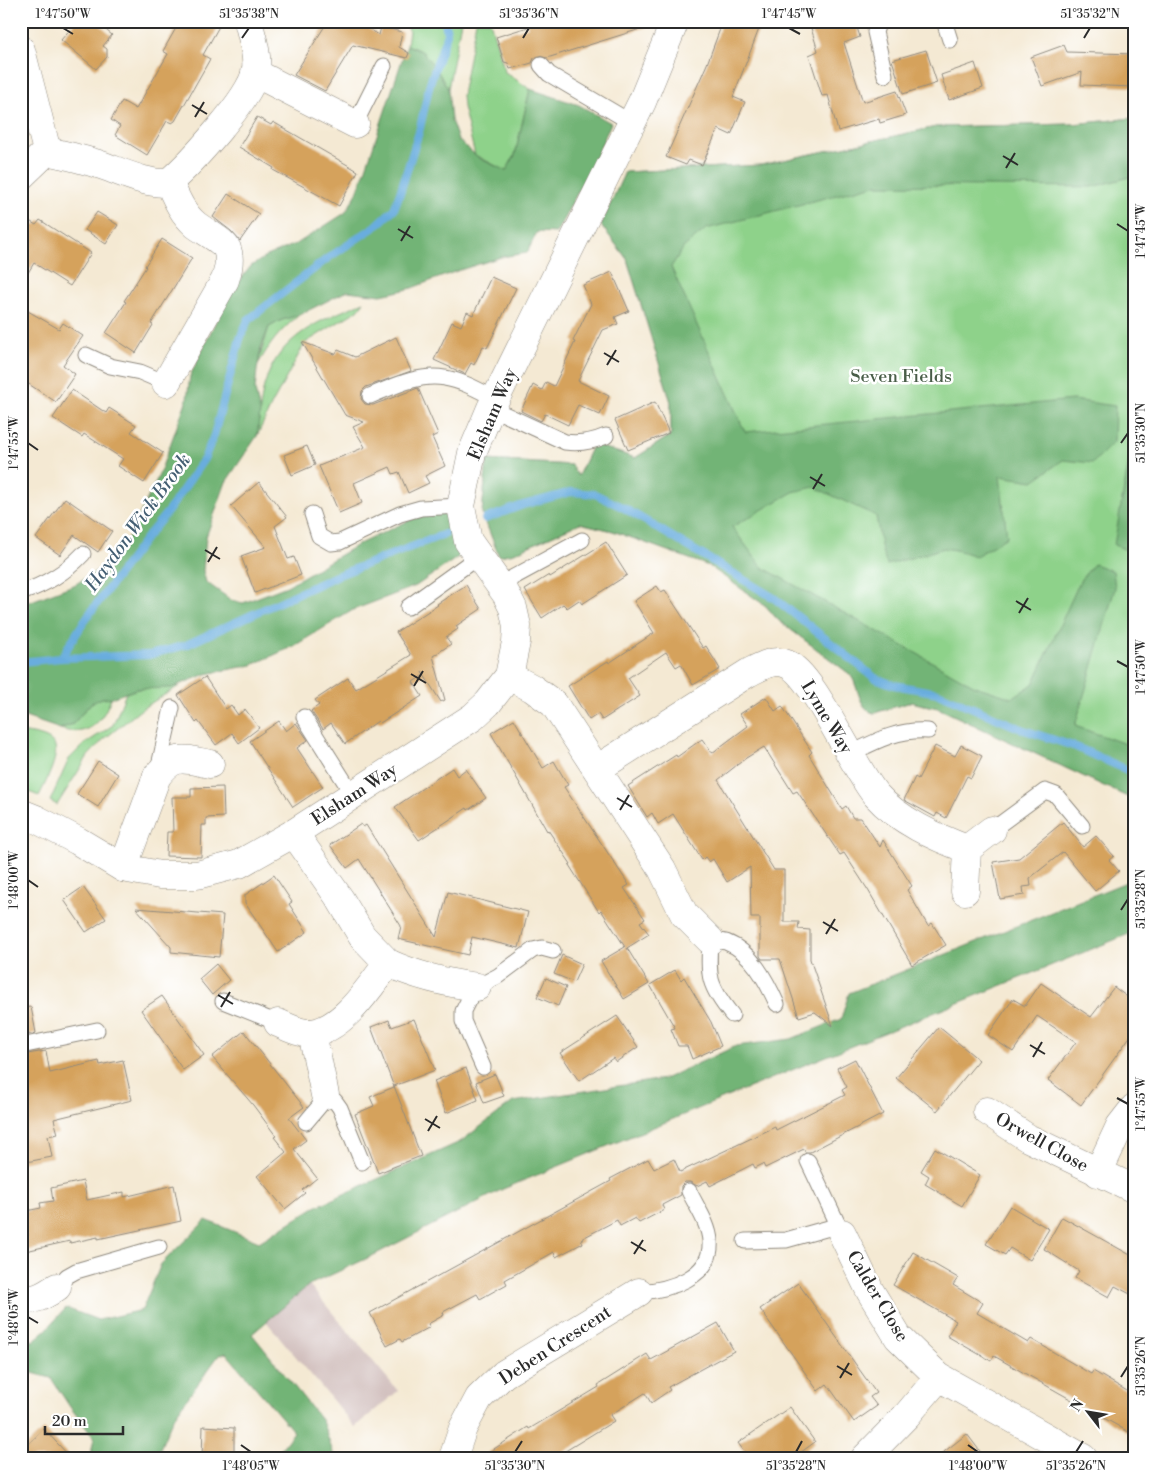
<svg xmlns="http://www.w3.org/2000/svg" width="1155" height="1479" font-family="'Libre Bodoni',serif">
<style>
.industrial{fill:#d1bfbd}
.green{fill:#8ed28a;stroke:#5c7e5a}
.forest{fill:#72b476;stroke:#4e7050}
.lines{fill:none;stroke-linecap:round;stroke-linejoin:round}
.stream{stroke:#69adde;stroke-width:8}
.building{fill:#d5a25b}
.lane-casing{stroke:#908a7f;stroke-width:17}
.street-casing{stroke:#908a7f;stroke-width:29}
.lane{stroke:#fff;stroke-width:15}
.street{stroke:#fff;stroke-width:28}
.ticks{fill:none;stroke:#2b2b2b;stroke-width:2}
.labels{text-anchor:middle;stroke-width:5;stroke-linejoin:round;paint-order:stroke}
.park-label{font-size:18px;fill:#495d48;stroke:#fff}
.street-label{font-size:18px;fill:#2b2b2b;stroke:#fff}
.water-label{font-size:19px;font-style:italic;fill:#445f73;stroke:#fff}
.neatline{fill:none;stroke:#2b2b2b;stroke-width:2}
.ticks-label{font-size:12px;text-anchor:middle;fill:#2b2b2b}
</style>
<rect width="100%" height="100%" fill="#fff"/>
<filter id="ink" filterUnits="userSpaceOnUse"><feTurbulence type="fractalNoise" baseFrequency=".02" numOctaves="2"/><feDisplacementMap in="SourceGraphic" scale="10" xChannelSelector="R" yChannelSelector="G"/><feConvolveMatrix kernelMatrix="1 2 1 2 8 2 1 2 1" color-interpolation-filters="sRGB"/></filter>
<filter id="wash" filterUnits="userSpaceOnUse"><feTurbulence type="fractalNoise" baseFrequency=".0096" numOctaves="4" result="noise"/><feDisplacementMap in="SourceGraphic" scale="20" xChannelSelector="R" yChannelSelector="G"/><feGaussianBlur stdDeviation="1.12" result="paint"/><feColorMatrix in="noise" values="0 0 0 0 0 0 0 0 0 0 0 0 0 0 0 0 0 1.4 0 .05"/><feComposite in="paint" operator="in"/></filter>
<g filter="url(#wash)">
<rect width="100%" height="100%" fill="#f4e9d3"/>
<path class="industrial" d="M309 1285 398 1391 355 1427 266 1321Z"/>
<g class="green">
<path d="M404 21H461L448 89C439 74 424 50 407 45L409 30Z"/>
<path d="M476 21H490L505 72 530 89 515 155 506 171 475 155 463 107 462 95Z"/>
<path d="M1134 118V800L938 708 911 702 874 713C859 709 859 688 851 675L778 620 766 606 709 566 613 531 580 523 514 553 499 556 482 513 487 460 571 465 578 476 593 444 635 458 671 435V402L627 259 601 225 625 172 761 165 936 127 1073 124Z"/>
<path d="M364 302 358 310 305 343 271 406 257 436C259 420 260 402 264 386 279 335 319 321 364 302Z"/>
<path d="M299 315C278 333 271 342 257 366L269 327 282 320Z"/>
<path d="M179 686 143 708 103 740 88 756 57 805 50 801 69 759 83 745 113 725 126 693 137 689Z"/>
<path d="M102 698H111C102 723 88 738 60 729L73 724 91 703Z"/>
<path d="M21 732C31 734 48 735 54 744 61 754 44 786 39 796L21 789Z"/>
</g>
<g class="forest">
<path d="M407 45 423 52 437 70 448 89 451 120 458 140 479 158 506 171 515 155 530 89 579 105 611 123 593 164 556 233 537 232 527 253 501 257 457 271 409 289 381 295 347 291 299 315 282 320 269 327 261 348 257 370 255 390 260 412 257 436 226 482 206 537 203 571 206 582 231 600 243 603 287 586 359 544 412 519 435 513 455 512 467 551 416 586 353 610 294 646 252 665 206 674 171 688 137 689 111 698H102L91 703 73 724 60 729 25 717 24 693 21 690V605L76 584 107 564 126 542 159 475 187 399 190 376 222 308 236 285 251 266 267 256 298 243 345 213 356 195 365 171Z"/>
<path d="M1134 118V176L1092 187 875 185 706 229 684 247 671 267 745 432 1073 400 1115 406 1114 442 1093 463 1063 460 1033 481 1000 476 1007 537 976 556 960 551 944 548 887 565 882 551 876 516 814 487 793 492 732 527 762 567 975 686 1012 698 1033 684 1081 579 1094 564 1113 571 1115 588 1075 726 1134 747V800L938 708 911 702 874 713C859 709 859 688 851 675L778 620 766 606 709 566 613 531 580 523 514 553 499 556 482 513 487 460 571 465 578 476 593 444 635 458 671 435V402L627 259 601 225 625 172 761 165 936 127 1073 124Z"/>
<path d="M1134 432V553L1114 545Z"/>
<path d="M1134 879V932L802 1066 503 1189 368 1258 309 1285 252 1334 322 1421 335 1458H274L294 1432 226 1353 219 1355 173 1418 156 1458H90L94 1438 70 1407 51 1378 21 1370V1336L33 1341 46 1330 66 1308 98 1320 142 1310 161 1264 206 1220 259 1242 315 1207 460 1142 513 1102 664 1079 736 1046 791 1039 841 1019 849 993Z"/>
</g>
<g class="lines">
<g class="stream">
<path d="M485 519 523 505 571 492 595 494 624 508 774 598 875 678 894 685 938 693 1024 730 1076 747 1134 773"/>
<path d="M61 658 149 655 186 645 336 576 445 534"/>
<path d="M21 662 61 658 87 617 146 538 169 510 204 459 214 435 240 339 248 320 328 258 376 226 394 209 400 193 419 132 430 83 447 34 445 21"/>
</g>
</g>
<g id="blocks">
<g class="building">
<path d="M77 21H95L112 35 103 46 107 49V57L96 69 61 40Z"/>
<path d="M180 21H222L203 55 210 59 175 121 172 123 167 121 147 155 115 135 120 126 111 120 122 101 136 109 168 54 163 51Z"/>
<path d="M328 21H356L379 35 381 27 402 32 399 47 409 53 407 58 353 45 325 91 294 75Z"/>
<path d="M526 21H649L650 26 547 58 539 56 534 58 532 63 510 69 508 63 504 62 496 37 528 27Z"/>
<path d="M723 21H762L733 97 745 102 731 135 718 129 702 165 689 160 686 165 666 157 707 64Z"/>
<path d="M828 21H855L860 37 844 43 863 102 897 91 906 115 880 123 879 119 838 131 828 95 822 96 809 55 818 51 811 28Z"/>
<path d="M1064 45 1067 52 1134 54V87L1081 85 1082 72 1042 86 1031 57Z"/>
<path d="M926 50 937 83 903 94 892 60Z"/>
<path d="M975 63 983 88 949 100 941 75Z"/>
<path d="M257 117 271 125 273 122 358 171 339 206 273 170 274 168 239 147Z"/>
<path d="M228 194 259 214 240 241 231 231 213 217Z"/>
<path d="M97 212 118 225 106 244 85 230Z"/>
<path d="M21 216 36 225 40 220 91 253 70 286 34 263 21 284Z"/>
<path d="M162 239 192 258 151 324 153 325 136 353 106 333 126 302 124 301 146 267 145 266Z"/>
<path d="M612 272 629 311 615 317 618 324 603 330 578 381 609 396 600 415 578 405 568 425 545 414 541 421 521 411 533 385 542 390 546 382 554 386 575 342 573 341 591 304 583 285Z"/>
<path d="M491 277 516 288 487 348 483 346 474 365 471 363 465 374 434 360 452 322 461 326 467 312 473 315Z"/>
<path d="M21 307 59 329 63 323 83 336 63 365 75 374 56 402 21 379Z"/>
<path d="M396 337 411 371 366 387 362 391 361 399 365 404 373 405 418 388 438 434 432 437 445 466 425 476 429 483 408 493 399 472 393 474 390 467 354 483 362 503 339 513 319 466 365 447 353 427 364 422 345 415 302 342 335 354 338 350 355 357Z"/>
<path d="M72 390 106 413 109 408 136 425 131 432 163 453 144 483 118 466 123 459 84 434 82 437 53 418Z"/>
<path d="M655 402 669 433 628 450 615 420Z"/>
<path d="M307 446 315 465 292 475 284 455Z"/>
<path d="M259 482 287 517 275 526 288 559 294 557 301 575 255 593 241 556 266 547 231 506Z"/>
<path d="M65 498 112 531 98 552 74 535 60 555 36 538Z"/>
<path d="M606 542 627 575 582 604 579 600 567 608 563 604 542 618 525 590 549 575 550 577Z"/>
<path d="M466 585 481 609 456 626 458 629 446 637 451 644 433 656 445 700 441 702 422 672 424 675 413 682 422 696 380 723 378 721 345 744 331 723 323 729 311 711 319 705 315 700 348 678 356 689 411 655 396 632 438 605 437 604Z"/>
<path d="M657 586 661 592 665 590 703 648 706 646 720 669 693 685 681 664 676 667 666 652 628 678 640 696 602 720 598 714 589 720 568 686 608 661 609 663 654 633 634 601Z"/>
<path d="M205 677 226 709 231 705 238 715 245 709 259 728 239 743 232 733 216 745 198 721 196 723 178 695Z"/>
<path d="M766 697 775 711 782 706 812 752 809 755 842 809 846 806 853 818H861L880 847 883 840 912 886 907 890 928 926 932 923 946 945 912 965 868 890 844 853 840 855 797 791 793 793 764 747 746 758 718 780 774 870H784V922H799L798 929 810 930V959L833 1026 815 1012 799 1017 780 959H762L760 956V918H751L750 867 727 882 713 859 709 862 705 857 702 860 673 814 658 824 652 813 647 817 628 786 676 755 677 757 702 739 712 753 748 726 740 714Z"/>
<path d="M514 719 543 768 554 761 568 785 564 787 629 885 624 888 645 919 640 922 649 934 627 948 649 984 624 999 601 961 625 947 601 910 599 912 569 865 571 864 548 830 547 831 491 733Z"/>
<path d="M279 721 286 731 296 723 308 740 297 748 323 787 293 807 250 741Z"/>
<path d="M961 745 982 756 971 778 967 776 946 818 937 813 935 817 904 800 915 777 918 779 935 746 955 756Z"/>
<path d="M98 761 118 774 98 807 77 794Z"/>
<path d="M452 768 457 776 466 769 486 798 468 810 467 808 419 840 395 807Z"/>
<path d="M223 787 224 817 206 818V825H202L201 857 166 856 167 832H173L172 797H191V788Z"/>
<path d="M1063 822 1083 847 1096 836 1114 856 1109 860 1119 871 1095 891 1063 852 1030 878 1031 886 1023 887 1024 895 1000 899 993 862 1019 858Z"/>
<path d="M361 824 363 827 366 825 436 937 448 892 528 912 519 948 472 937 468 955 398 939 401 926 359 859 347 868 330 845Z"/>
<path d="M274 875 292 902 289 904 307 932 278 952 245 903V895Z"/>
<path d="M83 887 106 919 86 932 64 900Z"/>
<path d="M136 908 223 915 219 957 171 952V947Z"/>
<path d="M562 955 582 964 574 982 554 974Z"/>
<path d="M216 964 229 980 212 995 199 979Z"/>
<path d="M675 970 681 980 684 977 711 1022 721 1046 692 1059 687 1046H678L671 1029 675 1028 650 985Z"/>
<path d="M546 978 566 987 558 1006 537 997Z"/>
<path d="M1041 983 1091 1017 1114 987 1134 1002V1031L1081 1105 1048 1080 1076 1042 1037 1016 1013 1052 988 1035 1013 999 1025 1006Z"/>
<path d="M162 996 204 1055 183 1070 141 1010Z"/>
<path d="M31 1007 36 1033 21 1036V1008Z"/>
<path d="M617 1016 638 1047 616 1062 613 1058 579 1081 560 1053Z"/>
<path d="M414 1019 435 1070 394 1086 421 1156 378 1173 355 1114 374 1106 370 1097 394 1087 371 1027 389 1020 392 1027Z"/>
<path d="M939 1027 979 1060 937 1111 896 1078Z"/>
<path d="M244 1031 304 1107 289 1118 306 1140 294 1149 317 1178 302 1190 305 1193 285 1209 257 1176 286 1152 274 1137 276 1136 253 1105 212 1057Z"/>
<path d="M46 1051 50 1073 99 1061 100 1065 123 1060 132 1100 54 1119 58 1134 48 1136 52 1157 21 1163V1055Z"/>
<path d="M855 1059 883 1114 810 1152H805L804 1149 765 1168 763 1164 755 1168 753 1164 710 1186 707 1181 697 1186 690 1182H685L681 1186V1195L662 1205 664 1210 639 1223 635 1218 620 1226 617 1220 581 1239 583 1243 556 1257 554 1252 505 1280 507 1284 480 1299 477 1294 443 1312 444 1315 428 1324 430 1327 402 1342 400 1339 387 1346 370 1313 611 1181 610 1179 648 1159 654 1169 674 1159 680 1172 775 1127 776 1130 845 1095 842 1090 847 1087 837 1068Z"/>
<path d="M466 1068 478 1100 446 1113 434 1081Z"/>
<path d="M495 1074 504 1096 484 1103 476 1082Z"/>
<path d="M935 1148 980 1175 962 1206 925 1184 929 1176 921 1171Z"/>
<path d="M83 1181 87 1200 124 1192V1197L174 1185 181 1221 98 1239V1237L70 1243V1241L21 1252V1212L41 1208 40 1203 53 1201 51 1188Z"/>
<path d="M1010 1206 1049 1229 1030 1260 1010 1248 1005 1255 986 1244Z"/>
<path d="M1062 1217 1134 1257V1296L1115 1286 1109 1297 1075 1278 1079 1271 1044 1249Z"/>
<path d="M913 1252 958 1278 953 1285 983 1303 977 1313 1028 1343 1031 1339 1091 1374 1093 1371 1134 1395V1435L994 1356 991 1361 947 1336 956 1321 893 1285Z"/>
<path d="M798 1283 876 1393 870 1397 877 1406 854 1422 827 1384 818 1391 760 1309Z"/>
<path d="M718 1323 734 1351 668 1387 670 1390 651 1403 645 1393 610 1415 614 1421 554 1458H480L528 1427 529 1429 599 1387 598 1385 647 1354 651 1360Z"/>
<path d="M790 1407 815 1442 793 1458H749L738 1443Z"/>
<path d="M203 1426 234 1428V1458H202Z"/>
<path d="M44 1429 71 1458H21V1451Z"/>
<path d="M967 1434 985 1458H936Z"/>
</g>
</g>
</g>
<g filter="url(#ink)">
<use href="#blocks" fill-opacity="0" stroke="#908a7f" stroke-width="1"/>
<g class="lines">
<g class="lane-casing">
<g id="lane">
<path d="M879 21 875 32 885 75"/>
<path d="M944 21 950 40"/>
<path d="M541 65 549 74 632 123"/>
<path d="M355 124 384 66"/>
<path d="M86 355 110 366 140 372 166 383"/>
<path d="M370 396C394 386 420 373 445 378 463 381 480 391 496 399"/>
<path d="M491 408 565 442C580 444 592 442 606 436"/>
<path d="M312 514 319 536 331 543 340 542 400 514 421 508 461 506"/>
<path d="M499 585 582 540"/>
<path d="M21 593C46 584 65 573 83 554"/>
<path d="M408 607 479 556"/>
<path d="M304 717 353 795"/>
<path d="M850 754C876 741 898 729 928 731"/>
<path d="M158 770 172 708"/>
<path d="M992 830 1045 791 1056 795 1082 826"/>
<path d="M223 1001 278 1023"/>
<path d="M732 1015C708 985 708 977 710 940 715 941 721 941 726 942 752 952 766 980 777 1004"/>
<path d="M21 1046 97 1030"/>
<path d="M483 1067 463 1021V1011L468 1001 477 987 498 976 533 950 542 948 553 951"/>
<path d="M306 1122 322 1103 325 1095 335 1101 340 1108 362 1162"/>
<path d="M745 1241 786 1240 829 1228 835 1229 842 1233 808 1161"/>
<path d="M57 1287 67 1276 76 1271 159 1247"/>
<path d="M639 1292C668 1290 713 1278 710 1241 709 1224 696 1206 689 1191"/>
</g>
</g>
<g class="street-casing">
<g id="street">
<path d="M21 50 47 151 21 176"/>
<path d="M255 73 355 124"/>
<path d="M47 151C65 155 83 159 101 165 119 171 150 186 169 182 176 198 182 213 196 225 204 231 223 241 227 249 231 259 228 271 225 280L166 383"/>
<path d="M169 182C190 164 252 97 256 70 258 54 252 37 248 21"/>
<path d="M509 676 532 688 554 704 662 869 684 914 710 940"/>
<path d="M597 769 748 673C760 667 774 658 787 664 813 674 853 768 876 795 899 821 935 837 967 849"/>
<path d="M21 813 36 819 78 841 123 868 160 875H197L239 864 294 833 473 717 488 703 509 676 516 642 517 626 513 608 506 594 468 541 461 506 472 453 491 408 642 102 675 21"/>
<path d="M294 833 340 899 362 936 388 963"/>
<path d="M123 868 157 776C175 753 184 759 210 764"/>
<path d="M965 891 967 849 992 830"/>
<path d="M278 1023C288 1027 300 1034 311 1033 343 1030 370 986 388 963 417 976 446 983 477 987"/>
<path d="M312 1033 325 1095"/>
<path d="M987 1111 1028 1138 1134 1189"/>
<path d="M1098 1173 1120 1126 1134 1108"/>
<path d="M842 1233 870 1291 898 1337 939 1377 1083 1458"/>
<path d="M21 1297C34 1303 46 1294 57 1287"/>
<path d="M453 1458 463 1428 479 1398 504 1374 639 1292"/>
<path d="M865 1458 907 1415 939 1377"/>
</g>
</g>
<use href="#lane" class="lane"/>
<use href="#street" class="street"/>
</g>
</g>
<path class="ticks" d="M63 28 73 34M789 28 800 34M242 38 249 28M523 38 529 28M1084 38 1090 28M192 105 207 114M195 117 204 102M1003 156 1018 165M1006 168 1015 153M1117 224 1128 231M398 229 413 238M401 241 410 226M604 353 619 362M607 365 616 350M28 443 38 450M1121 443 1128 433M810 477 825 486M813 489 822 474M205 550 220 559M208 562 217 547M1016 601 1031 610M1019 613 1028 598M1117 661 1128 667M411 674 426 683M414 686 423 671M617 798 632 807M620 810 629 795M28 880 38 887M1121 910 1128 899M823 922 838 931M826 934 835 919M218 995 233 1004M221 1007 230 992M1030 1045 1045 1054M1033 1057 1042 1042M1117 1098 1128 1104M425 1119 440 1128M428 1131 437 1116M631 1242 646 1251M634 1254 643 1240M28 1317 38 1323M837 1366 852 1375M1121 1377 1128 1366M840 1378 849 1363M241 1445 251 1452M968 1445 978 1452M515 1452 522 1441M796 1452 802 1441M1076 1452 1083 1441"/>
<g class="labels">
<g class="park-label">
<text x="901" y="382">Seven Fields</text>
</g>
<g class="street-label">
<text transform="translate(492 414) rotate(-67)" y="6">Elsham Way</text>
<text transform="translate(827 717) rotate(59)" y="6">Lyme Way</text>
<text transform="translate(354 794) rotate(-33)" y="6">Elsham Way</text>
<text transform="translate(1042 1142) rotate(29)" y="6">Orwell Close</text>
<text transform="translate(878 1296) rotate(59)" y="6">Calder Close</text>
<text transform="translate(555 1345) rotate(-33)" y="6">Deben Crescent</text>
</g>
<g class="water-label">
<text transform="translate(137 522) rotate(-54)" y="7">Haydon Wick Brook</text>
</g>
</g>
<rect width="1155" height="1479" fill="none" stroke="#fff" stroke-width="55"/>
<g transform="translate(1088 1412) rotate(301)" stroke="#ffffff" stroke-width="4" paint-order="stroke">
<path d="M0-4L9 19L0 12L-9 19Z" fill="#2b2b2b"/>
<text y="-8" font-size="14" font-weight="bold" text-anchor="middle" fill="#2b2b2b">N</text>
</g>
<path d="M45 1426v8h78v-8" fill="none" stroke="#2b2b2b" stroke-width="2.5"/>
<text x="52" y="1426" font-size="15" fill="#2b2b2b" stroke="#ffffff" stroke-width="4" paint-order="stroke">20 m</text>
<rect x="28" y="28" width="1100" height="1424" class="neatline"/>
<g class="ticks-label">
<text x="63" y="18">1°47'50"W</text>
<text x="249" y="18">51°35'38"N</text>
<text x="529" y="18">51°35'36"N</text>
<text x="789" y="18">1°47'45"W</text>
<text x="1090" y="18">51°35'32"N</text>
<text transform="translate(1141 231) rotate(-90)" y="4">1°47'45"W</text>
<text transform="translate(1141 433) rotate(-90)" y="4">51°35'30"N</text>
<text transform="translate(14 443) rotate(-90)" y="4">1°47'55"W</text>
<text transform="translate(1141 667) rotate(-90)" y="4">1°47'50"W</text>
<text transform="translate(14 880) rotate(-90)" y="4">1°48'00"W</text>
<text transform="translate(1141 899) rotate(-90)" y="4">51°35'28"N</text>
<text transform="translate(1141 1104) rotate(-90)" y="4">1°47'55"W</text>
<text transform="translate(14 1317) rotate(-90)" y="4">1°48'05"W</text>
<text transform="translate(1141 1366) rotate(-90)" y="4">51°35'26"N</text>
<text x="251" y="1470">1°48'05"W</text>
<text x="515" y="1470">51°35'30"N</text>
<text x="796" y="1470">51°35'28"N</text>
<text x="978" y="1470">1°48'00"W</text>
<text x="1076" y="1470">51°35'26"N</text>
</g>
</svg>
